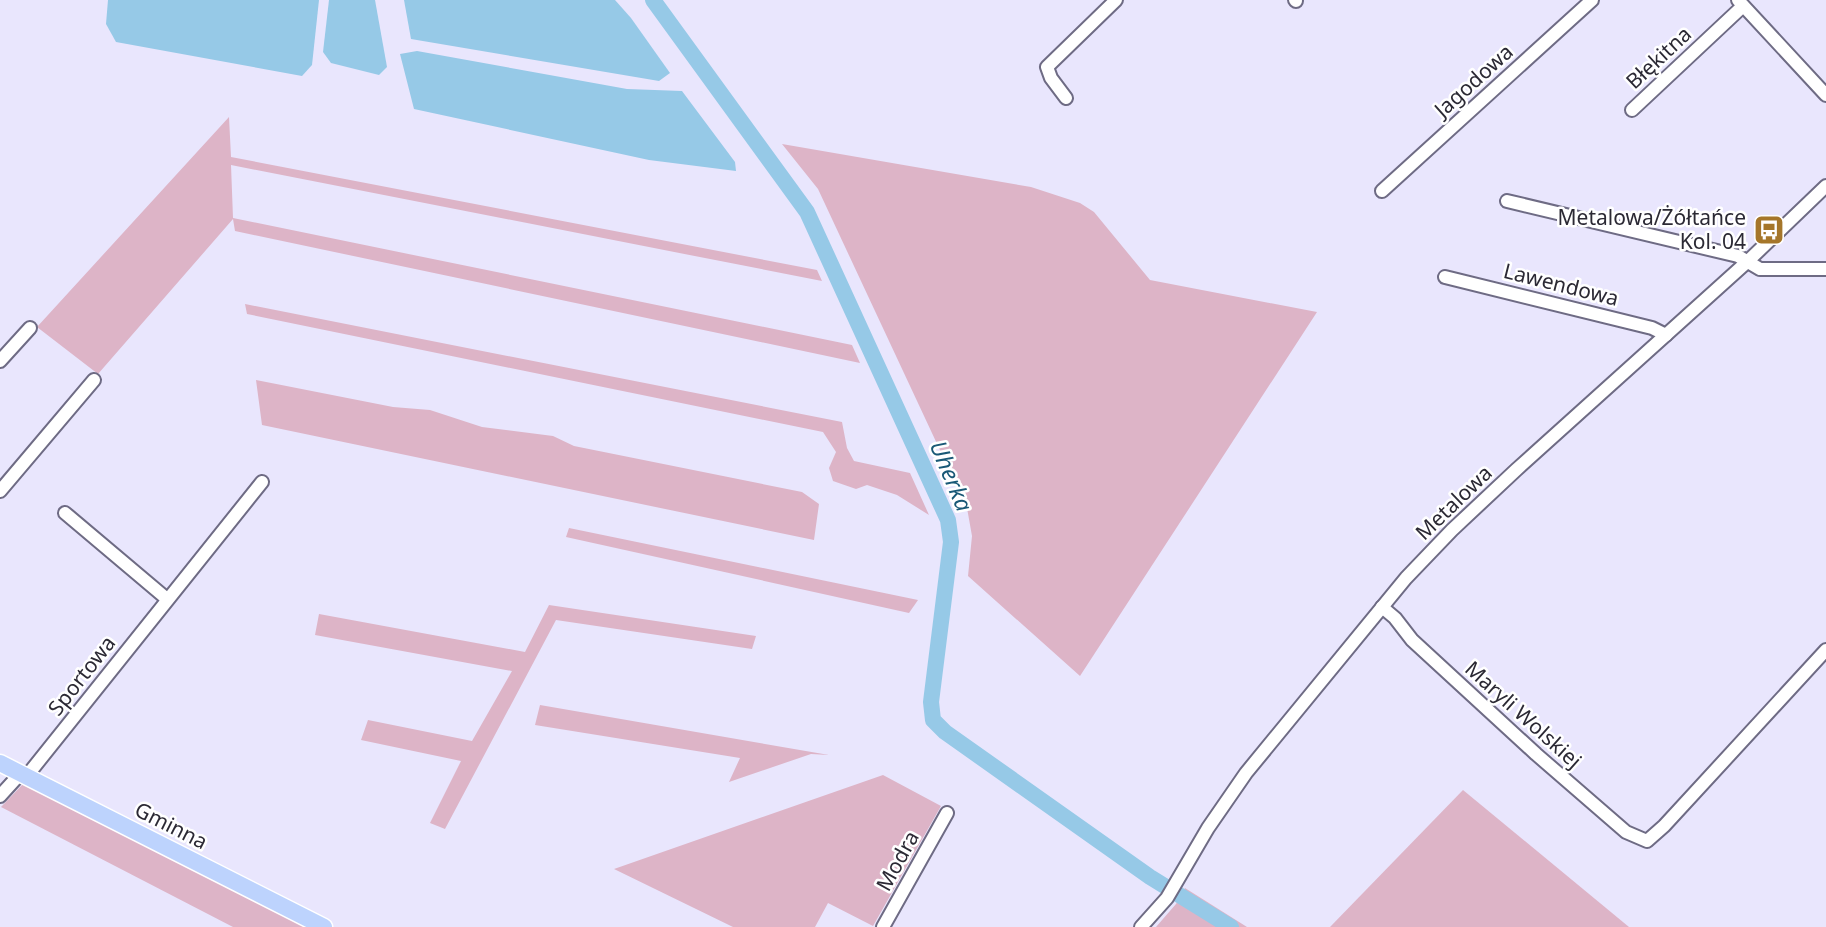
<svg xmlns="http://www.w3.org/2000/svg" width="1826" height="927" font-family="'Noto Sans',sans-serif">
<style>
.green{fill:#ddb4c7}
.water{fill:#96c9e7}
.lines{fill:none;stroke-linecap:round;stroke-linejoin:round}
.river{stroke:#96c9e7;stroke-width:16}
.minor-casing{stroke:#6e6b84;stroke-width:16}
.major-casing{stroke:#fff;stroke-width:19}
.minor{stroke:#fff;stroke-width:12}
.major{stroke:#bdd3fd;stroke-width:16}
.labels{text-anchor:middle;stroke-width:5;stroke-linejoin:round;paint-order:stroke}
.street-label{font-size:21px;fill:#2b2934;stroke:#fff}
.poi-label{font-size:21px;fill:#2b2934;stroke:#fff;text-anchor:end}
.water-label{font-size:23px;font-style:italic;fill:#195876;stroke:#fff}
</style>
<rect width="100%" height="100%" fill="#e9e6fd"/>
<g class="green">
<path d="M229 117 231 157 817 270 822 281 231 165 233 218 852 345 860 363 235 231 233 219 98 374 37 327Z"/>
<path d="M782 144 1031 187 1080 203 1094 212 1150 280 1317 312 1080 676 968 576 972 536 967 508 818 189Z"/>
<path d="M245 304 842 422 847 448 854 461 910 473 929 515 897 495 867 485 856 489 833 481 829 468 836 452 823 432 247 314Z"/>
<path d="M256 380 393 407 430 410 482 427 553 436 574 446 802 492 819 504 814 540 262 425Z"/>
<path d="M569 528 918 600 909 613 566 537Z"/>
<path d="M549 605 756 636 752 649 556 620 445 829 430 823 461 761 361 740 368 720 472 741 512 671 315 635 319 614 525 652Z"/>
<path d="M540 705 829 755 811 754 729 782 740 758 535 725Z"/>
<path d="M883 775 941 806 873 926 828 903 815 927H733L614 869Z"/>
<path d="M24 783 313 927H233L1 807Z"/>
<path d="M1463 790 1629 927H1330Z"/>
<path d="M1185 888 1247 927H1156L1176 904Z"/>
</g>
<g class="water">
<path d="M108 0H319L312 65 302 76 116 42 106 24Z"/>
<path d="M329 0H375L387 67 379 75 331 63 323 52Z"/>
<path d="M404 0H615L631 18 670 73 659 81 411 39Z"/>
<path d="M417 51 627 89 682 91 735 162 736 171 649 160 414 109 400 54Z"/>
</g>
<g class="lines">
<path class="river" d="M653 0 807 212 948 520 951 542 931 702 933 720 945 732 1150 877 1231 927"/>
<g class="minor-casing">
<g id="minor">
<path d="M1295 0 1296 1"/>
<path d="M1738 0 1826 95"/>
<path d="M1066 98 1051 78 1047 67 1116 0"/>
<path d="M1632 110 1743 6"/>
<path d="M1382 191 1592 0"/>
<path d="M1507 201 1738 256 1760 269H1826"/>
<path d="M1445 277 1652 328 1666 335"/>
<path d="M0 361 30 328"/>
<path d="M0 491 94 380"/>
<path d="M65 513 167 599"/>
<path d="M1382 607 1395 618 1412 640 1536 754 1626 832 1647 841 1664 826 1826 650"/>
<path d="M26 777 262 482"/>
<path d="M0 796 20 774"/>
<path d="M883 927 947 813"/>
<path d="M1141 927 1167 898 1208 828 1246 773 1406 578 1452 530 1516 470 1748 261 1826 186"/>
</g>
</g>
<g class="major-casing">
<path id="major" d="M0 763 324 927"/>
</g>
<use href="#minor" class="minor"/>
<use href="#major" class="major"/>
</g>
<defs>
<g id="bus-square" transform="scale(1.575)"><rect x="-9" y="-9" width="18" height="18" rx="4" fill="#a5762a" stroke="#fff"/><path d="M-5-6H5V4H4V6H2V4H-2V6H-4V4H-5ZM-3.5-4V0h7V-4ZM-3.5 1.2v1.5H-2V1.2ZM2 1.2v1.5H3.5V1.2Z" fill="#fff"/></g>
</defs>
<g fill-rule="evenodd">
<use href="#bus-square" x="1769" y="230"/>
</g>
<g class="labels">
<g class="street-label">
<text transform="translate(1659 58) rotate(-43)" y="7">Błękitna</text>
<text transform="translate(1474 81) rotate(-42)" y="7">Jagodowa</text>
<text transform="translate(1561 285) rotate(14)" y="7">Lawendowa</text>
<text transform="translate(1454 503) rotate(-44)" y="7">Metalowa</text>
<text transform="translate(82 676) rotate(-52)" y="7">Sportowa</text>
<text transform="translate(1523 715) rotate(42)" y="7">Maryli Wolskiej</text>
<text transform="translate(171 826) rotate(27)" y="7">Gminna</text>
<text transform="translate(898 861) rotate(-61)" y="7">Modra</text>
</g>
<g class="poi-label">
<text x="1746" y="225">Metalowa/Żółtańce<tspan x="1746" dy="24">Kol. 04</tspan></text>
</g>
<g class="water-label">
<text transform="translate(951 476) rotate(67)" y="8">Uherka</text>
</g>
</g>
</svg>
